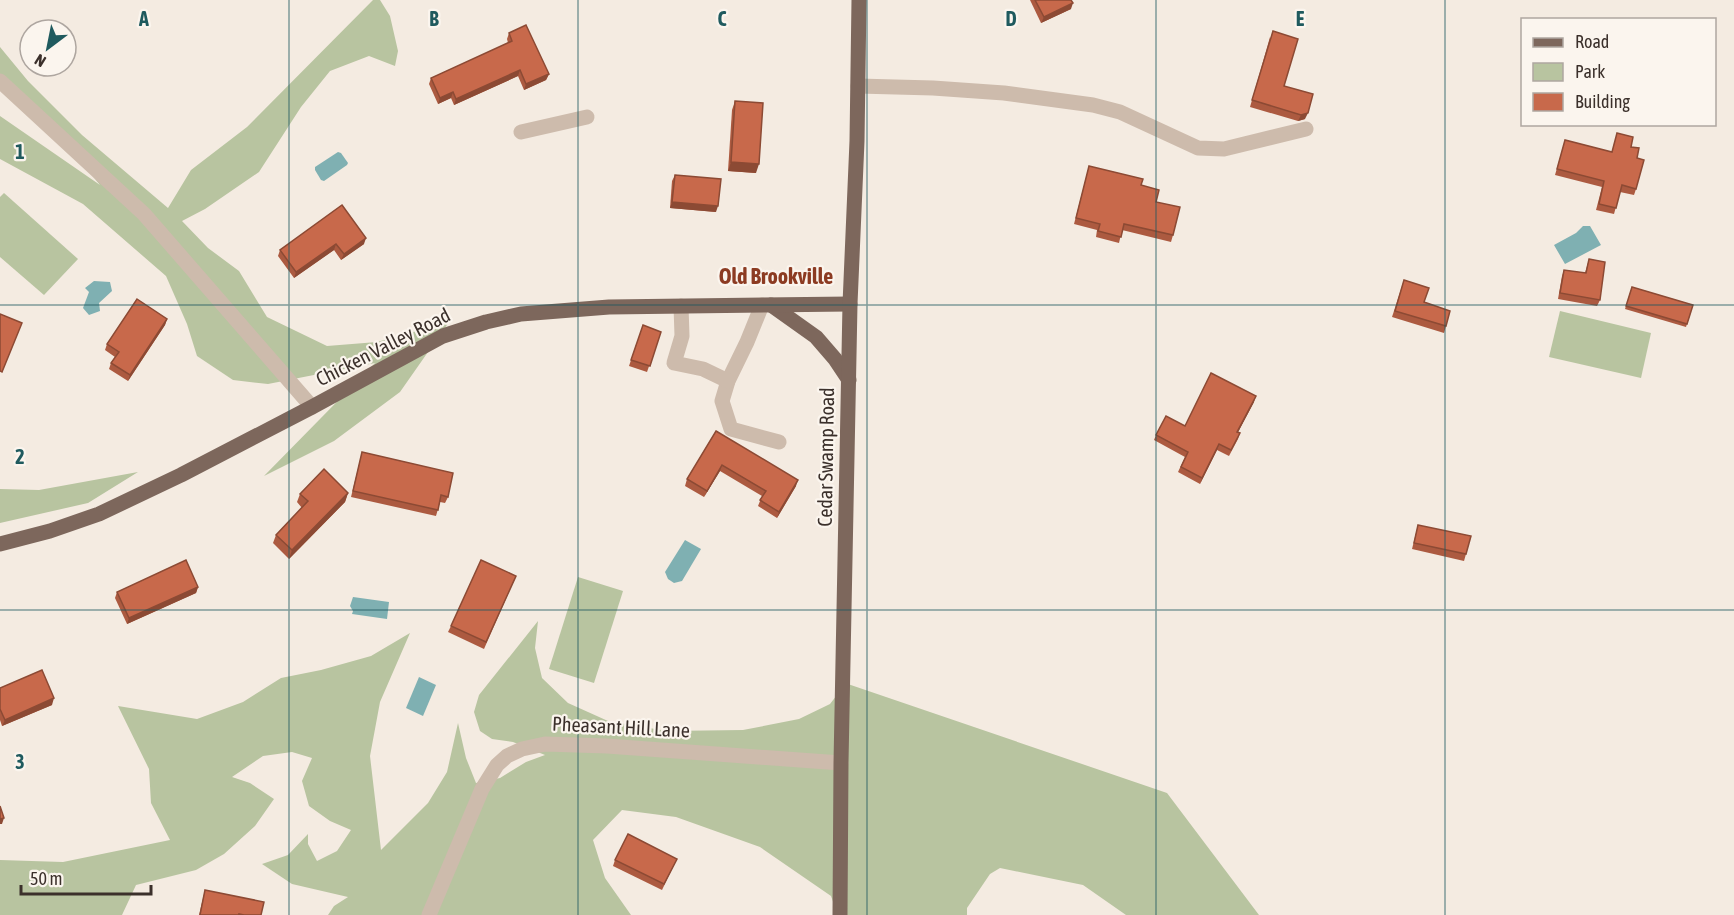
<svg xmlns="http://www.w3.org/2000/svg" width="1734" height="915" font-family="'Asap Condensed',sans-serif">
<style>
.green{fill:#b8c4a0}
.water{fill:#7fb0b2}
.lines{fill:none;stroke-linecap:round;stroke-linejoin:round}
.minor{stroke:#cdbbac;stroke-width:15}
.major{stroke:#7d675c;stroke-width:15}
.wall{fill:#ac5a40}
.shaded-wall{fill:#8c4a34}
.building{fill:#c8694b;stroke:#8c4a34;stroke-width:1.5}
.grid{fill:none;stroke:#1f5a5e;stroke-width:1.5;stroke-opacity:0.55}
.labels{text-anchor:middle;stroke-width:4.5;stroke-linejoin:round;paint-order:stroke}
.street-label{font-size:20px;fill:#3b302b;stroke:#fbf5ee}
.quarter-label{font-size:22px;font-weight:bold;fill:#8c3b22;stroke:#fbf5ee}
.grid-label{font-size:20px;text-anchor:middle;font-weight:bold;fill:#1f5a5e;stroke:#fbf5ee;stroke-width:4.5;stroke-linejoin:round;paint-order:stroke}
</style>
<rect width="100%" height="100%" fill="#f4ebe1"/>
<g class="green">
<path d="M373 0H380L390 16 398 51 395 66 369 56 330 71 301 107 259 172 205 209 182 221 208 248 239 271 267 317 327 346 377 342 449 322 400 392 334 441 264 476 375 363 268 384 233 380 197 356 187 324 166 276 83 204 0 159V116L100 185 30 100 0 82V47L28 81 82 135 168 208 191 170 247 127Z"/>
<path d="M4 193 78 259 44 295 0 257V197Z"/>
<path d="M1560 311 1651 333 1641 378 1549 357Z"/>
<path d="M138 472 88 503 0 523V489L39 490Z"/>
<path d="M578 577 623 591 594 683 549 669Z"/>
<path d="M538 621 535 648 542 678 568 703 608 721 667 731 743 730 799 719 830 704 840 691 837 913 831 896 760 847 676 817 622 810 593 840 605 878 631 915H328L334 906 348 897 292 884 262 864 288 855 308 834V844L317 861 337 851 351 830 330 821 309 806 302 781 312 758 292 752 263 756 232 777 250 783 274 799 255 826 224 854 196 870 136 885 122 915H0V860L63 862 170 840 151 803 149 769 118 706 197 719 243 702 281 678 321 670 371 656 410 633 380 702 370 756 381 850 428 803 447 772 458 723 466 758 476 783 500 778 526 762 545 755 513 742 492 739 480 731 474 712 479 695Z"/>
<path d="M842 682 1167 793 1259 915H1126L1083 885 1000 868 990 874 967 908V915H840Z"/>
</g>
<g class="water">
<path d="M338 152 341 153 348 163 347 165 324 181 321 180 315 170V167Z"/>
<path d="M1583 226H1590L1601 245 1565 264 1554 245 1576 233Z"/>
<path d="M94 281 110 282 112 291 99 303 100 311 89 315 83 308 89 292 85 288Z"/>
<path d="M685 540 701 549 682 581 674 583 668 579 665 572Z"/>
<path d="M353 597 389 602 387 619 352 614 353 611 350 606Z"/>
<path d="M419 677 436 685 423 716 406 708Z"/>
</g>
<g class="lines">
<g class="minor">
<path d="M0 81 144 214 312 407"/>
<path d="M858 86 933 88 1004 93 1093 105 1120 112 1198 148 1224 149 1306 129"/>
<path d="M521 132 587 117"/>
<path d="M762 305 747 342 728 381 722 401 731 429 779 442"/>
<path d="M681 306 682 336 674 363 703 369 728 381"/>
<path d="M429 915 482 789 497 765 507 756 522 749 545 744 607 746 841 763"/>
</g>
<g class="major">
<path d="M771 305 816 337 835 359 849 380"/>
<path d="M0 544 50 531 99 514 181 475 312 407 443 336 486 322 521 314 609 307 850 304"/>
<path d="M840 915 841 763 850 304 857 141 859 0"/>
</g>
</g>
<g class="wall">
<path d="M1030 0H1071V9L1041 23Z"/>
<path d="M509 33 549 74 546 80 524 90 518 76 454 105 451 98 438 104 429 84 431 78 508 43 507 39Z"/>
<path d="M1270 37 1284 86 1305 119 1298 121 1250 107Z"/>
<path d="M735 101 756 173 728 171 732 110Z"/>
<path d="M1617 133 1631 147 1637 158 1636 189 1634 195 1620 192 1614 214 1596 210 1602 187 1555 175 1565 140 1612 152Z"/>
<path d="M1089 166 1141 185 1173 235 1171 242 1122 230 1119 243 1096 237 1097 230 1074 224Z"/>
<path d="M675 175 716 212 670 208 672 181Z"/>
<path d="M342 205 364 244 341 260 334 250 294 278 278 256 280 250Z"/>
<path d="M1589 259 1600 300 1597 306 1558 299 1562 276 1564 270 1585 273Z"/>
<path d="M1404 280 1446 326 1444 333 1392 317Z"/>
<path d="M1632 287 1693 305 1686 327 1625 309Z"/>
<path d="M167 319 165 325 128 381 109 369 111 363 115 357 105 350 107 344Z"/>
<path d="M643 325 661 332 647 372 629 366Z"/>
<path d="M1254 402 1238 432 1240 433 1238 439 1229 456 1217 450 1200 484 1178 472 1185 457 1154 440 1156 435 1185 426Z"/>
<path d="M716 431 796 486 777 518 758 506 762 496 720 471 704 497 685 486 687 479Z"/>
<path d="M362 452 448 497 445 503 440 502 436 516 351 497Z"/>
<path d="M348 493 345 502 289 559 273 543 276 535 302 508 297 502 300 494Z"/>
<path d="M1418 525 1466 554 1464 561 1412 549Z"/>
<path d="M516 576 484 649 448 632 451 626Z"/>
<path d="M198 587 196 593 127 624 115 598 117 592Z"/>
<path d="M0 688 52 705 2 726 0 720Z"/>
<path d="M677 859 662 890 613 866 615 860Z"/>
<path d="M205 890 261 915H199Z"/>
</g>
<g class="shaded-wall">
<path d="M1073 3 1071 9 1041 23 1044 17Z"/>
<path d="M520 70 518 76 454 105 456 99Z"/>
<path d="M549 74 546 80 524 90 526 84Z"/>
<path d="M453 92 451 98 438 104 440 98Z"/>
<path d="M1308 113 1305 119 1298 121 1301 115Z"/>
<path d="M731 162 759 164 756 173 728 171Z"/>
<path d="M672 202 718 206 716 212 670 208Z"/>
<path d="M366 238 364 244 341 260 344 254Z"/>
<path d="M336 244 334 250 294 278 296 272Z"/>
<path d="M167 319 165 325 128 381 130 375Z"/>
<path d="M1256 396 1254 402 1235 438 1237 432Z"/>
<path d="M1219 444 1217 450 1200 484 1202 478Z"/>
<path d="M722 465 720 471 704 497 707 491Z"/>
<path d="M798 480 796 486 777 518 779 512Z"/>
<path d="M348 493 345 502 289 559 292 550Z"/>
<path d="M198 587 196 593 127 624 129 618Z"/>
<path d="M54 698 52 705 2 726 5 720Z"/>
<path d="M4 818 2 824H0V819Z"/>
</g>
<g class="building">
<path d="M1035 0H1071L1073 3 1044 17Z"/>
<path d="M526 25 549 74 526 84 520 70 456 99 453 92 440 98 431 78 512 41 509 33Z"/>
<path d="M1273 31 1298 39 1284 86 1313 94 1308 113 1301 115 1252 100Z"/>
<path d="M735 101 763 103 759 164 731 162Z"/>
<path d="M1617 133 1633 137 1631 147 1639 148 1637 158 1644 160 1636 189 1622 185 1616 208 1599 204 1604 181 1557 169 1565 140 1612 152Z"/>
<path d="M1089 166 1143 179 1141 185 1159 190 1156 202 1180 207 1173 235 1124 224 1121 237 1098 231 1100 224 1076 218Z"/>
<path d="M675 175 721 179 718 206 672 202Z"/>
<path d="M342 205 366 238 344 254 336 244 296 272 280 250Z"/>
<path d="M1589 259 1605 262 1600 300 1560 293 1564 270 1586 273Z"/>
<path d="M1404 280 1429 288 1424 302 1450 311 1446 326 1395 311Z"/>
<path d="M1632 287 1693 305 1687 324 1626 306Z"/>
<path d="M137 299 167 319 130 375 111 363 119 352 107 344Z"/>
<path d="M0 314 22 323 2 372 0 371Z"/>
<path d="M643 325 661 332 650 366 631 360Z"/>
<path d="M1211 373 1256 396 1237 432 1240 433 1231 450 1219 444 1202 478 1181 467 1188 452 1156 435 1166 416 1185 426Z"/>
<path d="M716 431 798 480 779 512 760 500 766 491 722 465 707 491 687 479Z"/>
<path d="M362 452 453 473 448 497 441 495 438 510 353 491Z"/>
<path d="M324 469 348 493 292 550 276 535 308 501 300 494Z"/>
<path d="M1418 525 1471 536 1466 554 1414 543Z"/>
<path d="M186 560 198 587 129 618 117 592Z"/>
<path d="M481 560 516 576 486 642 451 626Z"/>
<path d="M42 670 54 698 5 720 0 709V688Z"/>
<path d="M0 806 4 818 0 819Z"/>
<path d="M628 834 677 859 664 884 615 860Z"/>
<path d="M205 890 264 902 261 915H244L239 914V915H200Z"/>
</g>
<path class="grid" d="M289 0V915M578 0V915M867 0V915M1156 0V915M1445 0V915M0 305H1734M0 610H1734"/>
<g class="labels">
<g class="street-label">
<text transform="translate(383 347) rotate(-27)" y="7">Chicken Valley Road</text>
<text transform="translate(826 457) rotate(-89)" y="7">Cedar Swamp Road</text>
<text transform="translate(621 727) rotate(3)" y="7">Pheasant Hill Lane</text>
</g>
<g class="quarter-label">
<text x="776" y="284">Old Brookville</text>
</g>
</g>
<g class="grid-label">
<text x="144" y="26">A</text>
<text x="434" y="26">B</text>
<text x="722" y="26">C</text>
<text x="1011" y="26">D</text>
<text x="1300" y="26">E</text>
<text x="20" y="159">1</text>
<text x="20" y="464">2</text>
<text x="20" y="769">3</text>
</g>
<rect x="1521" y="18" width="195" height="108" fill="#fbf5ee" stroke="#aea6a0" stroke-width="1.5"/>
<rect x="1533" y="38" width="30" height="9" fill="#7d675c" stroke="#aea6a0" stroke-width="1.5"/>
<text x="1575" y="48" font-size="18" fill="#3b302b">Road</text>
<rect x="1533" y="63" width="30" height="18" fill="#b8c4a0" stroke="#aea6a0" stroke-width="1.5"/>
<text x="1575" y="78" font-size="18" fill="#3b302b">Park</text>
<rect x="1533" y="93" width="30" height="18" fill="#c8694b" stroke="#aea6a0" stroke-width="1.5"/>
<text x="1575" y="108" font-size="18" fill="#3b302b">Building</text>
<g transform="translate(48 48) rotate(212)"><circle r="28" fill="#fbf5ee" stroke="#aea6a0" stroke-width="1.5"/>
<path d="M0-4.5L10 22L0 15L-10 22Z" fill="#1f5a5e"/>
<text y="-9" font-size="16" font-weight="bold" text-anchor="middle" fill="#3b302b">N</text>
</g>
<path d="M21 885v9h130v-9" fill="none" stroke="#3b302b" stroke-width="3"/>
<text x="30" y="885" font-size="18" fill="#3b302b" stroke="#fbf5ee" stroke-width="4.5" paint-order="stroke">50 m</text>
</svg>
